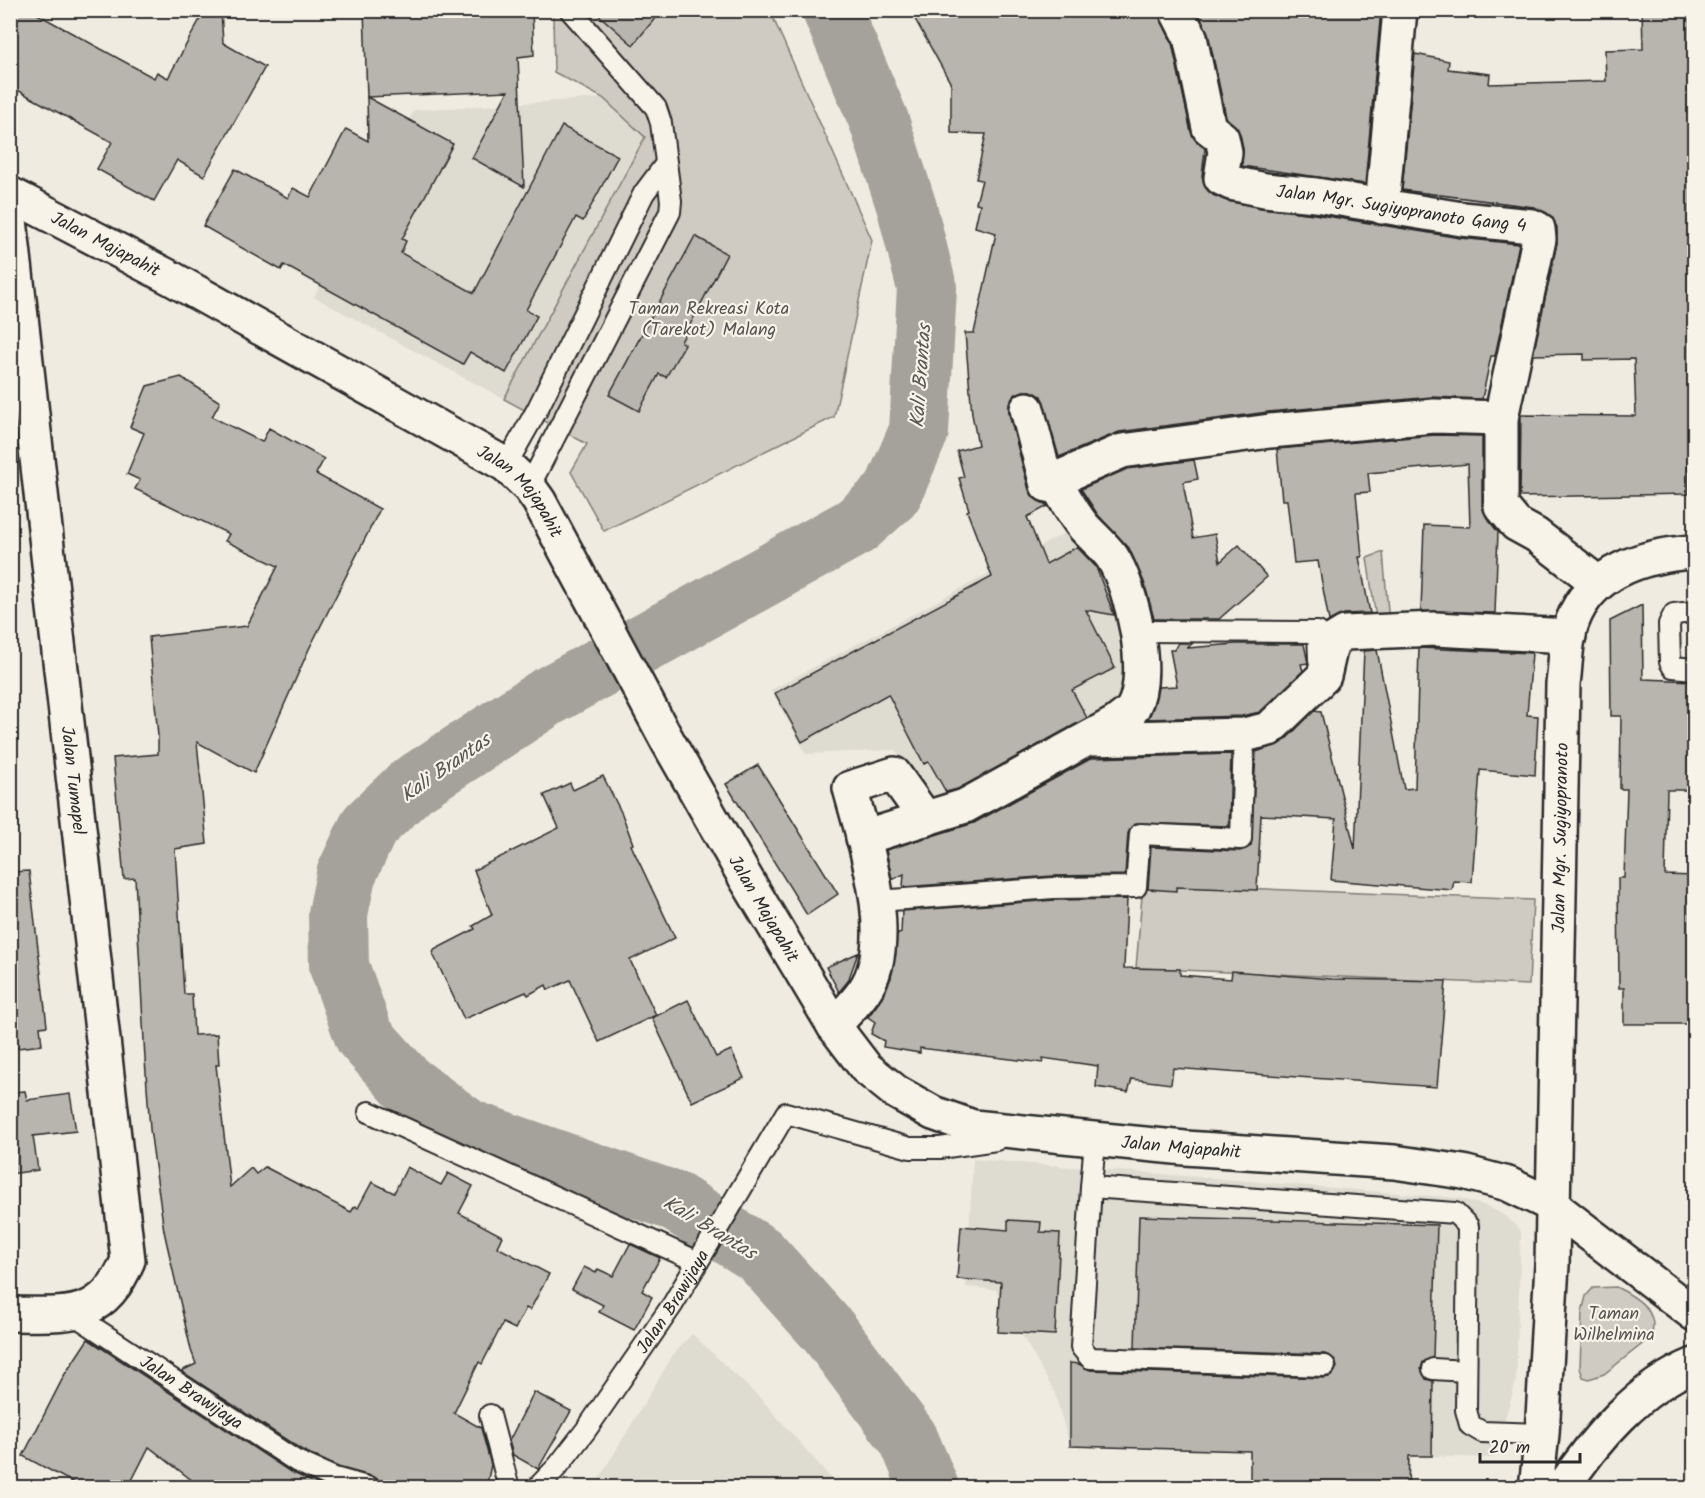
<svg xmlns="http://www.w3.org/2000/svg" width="1705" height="1498" font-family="Kalam,sans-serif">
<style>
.built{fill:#dedbd1}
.green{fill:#cfcbc2;stroke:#7d7b76;stroke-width:1.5}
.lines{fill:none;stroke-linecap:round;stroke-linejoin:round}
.river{stroke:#a4a29a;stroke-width:60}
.building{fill:#b8b5ae;stroke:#2b2b2b;stroke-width:1.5}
.service-casing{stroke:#2b2b2b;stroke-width:24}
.minor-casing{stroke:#2b2b2b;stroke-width:38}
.tertiary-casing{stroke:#2b2b2b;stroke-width:38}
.secondary-casing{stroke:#2b2b2b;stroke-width:38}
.primary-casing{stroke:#2b2b2b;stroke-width:38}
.service{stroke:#f7f3e8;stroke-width:20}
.minor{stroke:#f7f3e8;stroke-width:33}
.tertiary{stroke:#f7f3e8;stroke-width:33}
.secondary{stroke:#f7f3e8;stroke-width:33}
.primary{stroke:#f7f3e8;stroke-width:33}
.labels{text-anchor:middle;stroke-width:4.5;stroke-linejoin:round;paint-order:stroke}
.street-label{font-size:18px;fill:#2b2b2b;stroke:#f7f3e8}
.park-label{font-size:18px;fill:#545351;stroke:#f7f3e8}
.water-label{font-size:20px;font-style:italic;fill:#555552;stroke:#f7f3e8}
</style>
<rect width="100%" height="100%" fill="#efebe0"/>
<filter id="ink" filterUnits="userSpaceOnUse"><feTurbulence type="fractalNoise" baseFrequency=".0167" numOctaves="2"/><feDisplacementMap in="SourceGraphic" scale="12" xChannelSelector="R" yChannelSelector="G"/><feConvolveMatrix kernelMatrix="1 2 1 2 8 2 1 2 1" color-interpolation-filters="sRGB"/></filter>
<g filter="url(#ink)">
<g class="built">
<path d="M603 98 645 137 504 399 314 297 414 110Z"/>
<path d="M1078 526 1129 610 1128 703 938 802 895 750 806 754 771 690Z"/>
<path d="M973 1159 1458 1198 1487 1206 1507 1217 1521 1231 1516 1382 1493 1458 1070 1446 1054 1391 996 1290 966 1287Z"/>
<path d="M692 1334 763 1401 839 1487H594L673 1355Z"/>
</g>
<g class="green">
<path d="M553 11H770L872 240 834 417 604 531 571 472 587 444 504 399 645 137 603 98 554 72Z"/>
<path d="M1383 552 1389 623 1377 624 1367 558Z"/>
<path d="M1143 884 1533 900 1529 985 1136 968Z"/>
<path d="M1616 1287C1635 1296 1662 1312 1650 1338L1604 1374 1589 1379 1583 1377 1580 1368 1582 1312 1586 1296 1593 1288Z"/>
</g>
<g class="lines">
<path class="river" d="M832 10 879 121 907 208 927 288 919 431 892 494 856 526 547 697 411 786 369 826 346 875 338 914 339 966 364 1036 407 1084 468 1129 674 1201 759 1254 829 1332 908 1438 929 1488"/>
</g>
<g class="building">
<path d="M10 10H30L154 78 157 72 168 78 205 10H221L223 43 265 67 204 176 177 160 154 201 97 169 112 142 10 86Z"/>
<path d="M364 10H532L534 55 518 57 524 187 472 158 508 91 367 97Z"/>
<path d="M593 10H662L633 45Z"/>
<path d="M910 10H1157L1172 43 1191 132 1205 149 1202 176 1205 187 1213 195 1227 201 1261 208 1314 214 1460 238 1519 244 1495 356H1491L1482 399 1432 397 1268 412 1119 432 1059 457 1041 396 1031 391H1023L1014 395 1009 404V414L1029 490 1034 498 1048 506 1027 517 1046 564 1077 547 1096 567 1114 615 1086 610 1115 668 1072 690 1087 718 958 789 946 792 929 762 924 764 888 694 802 742 775 693 992 577 967 511 969 510 959 478 964 477 957 451 978 445 972 414 965 333H974L996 233 975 227 980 204 976 203 982 180 976 179 986 134 951 133V84Z"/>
<path d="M1197 10H1381L1365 184 1242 166 1243 148 1240 134 1226 117 1208 33Z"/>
<path d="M1642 10H1695V461H1688L1689 494 1520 497 1521 415 1636 416 1634 359 1584 360V354L1533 355 1557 243V227L1547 213 1534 207 1402 190 1415 54 1449 61 1448 69 1490 74 1489 84 1606 81 1605 50 1643 49Z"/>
<path d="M367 97 453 144 402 239 406 241 401 253 474 293 562 126 618 156 583 221 576 217 526 310 537 316 506 373 470 352 463 364 284 265 281 270 203 226 235 169 288 198 293 188 310 197 346 129 368 141Z"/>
<path d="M695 236 727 254 681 342 685 344 666 377 659 374 639 411 609 395Z"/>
<path d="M181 377 220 402 212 417 262 442 269 428 324 459 316 474 380 509 309 649 254 773 197 742 207 844 175 849 184 994H192L194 1035 217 1034 219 1065H216L230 1187 251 1168 256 1174 265 1167 351 1212 355 1206 358 1208 372 1182 394 1193 407 1167 441 1185 448 1173 473 1186 459 1213 502 1236 497 1247 549 1274 530 1310 526 1308 515 1329 503 1323 482 1364 479 1362 454 1413 481 1428 491 1465 486 1488H382L379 1480 374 1477 338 1467 302 1450 181 1371 196 1364 191 1350 164 1231 150 1129 145 1059 135 878 124 879 113 758 158 754V736L149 637 247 626 278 566 225 541 229 534 135 489 140 480 127 474 144 433 130 427 147 386Z"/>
<path d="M1435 435 1482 436V506L1487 518 1498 532 1495 613 1421 611 1424 525 1470 527 1468 464 1368 473 1370 492 1356 493 1362 557H1359L1370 613 1344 614 1329 621 1318 561 1294 563 1287 500H1282L1277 449Z"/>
<path d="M1194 460 1198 479 1183 482 1193 538 1215 534 1220 562 1239 545 1267 577 1219 619H1154L1144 582 1129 548 1098 515 1081 489 1127 469Z"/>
<path d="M1642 605 1643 679 1695 681V790H1667L1665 875 1695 876V1024H1624V988H1619L1618 878H1624L1627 789H1620L1621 716H1611L1610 621Z"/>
<path d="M1178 643H1193L1187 648 1236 644H1304L1308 663 1301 664 1303 671 1260 712 1242 716 1148 719 1158 687 1177 686 1170 650H1174Z"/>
<path d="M1419 648 1532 653 1527 715 1538 716 1535 775 1480 770 1472 882 1454 881 1452 890 1331 880 1336 819 1261 815 1257 890 1176 887V891L1148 889 1151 847 1240 851 1251 846 1256 752 1282 743 1314 711 1321 712 1355 849 1364 651 1377 650 1404 789 1415 788Z"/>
<path d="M1231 754 1229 826 1135 823 1128 833 1125 875 1053 876 903 887 904 874 892 880 886 850 974 823 1092 758Z"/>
<path d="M758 765 838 894 807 915 726 784Z"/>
<path d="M603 776 622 814 633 844 631 845 675 938 630 960 656 1015 599 1042 570 980 548 990 546 985 528 995 526 992 464 1019 433 954 434 950 475 929 473 926 492 915 474 870 559 828 544 795 570 783 573 790Z"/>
<path d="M29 871 47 1026 40 1027 42 1045 10 1049V872Z"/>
<path d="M1127 899 1124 968 1180 969V975L1231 979 1232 971 1332 979 1446 981 1437 1087 1173 1068 1171 1084 1132 1079 1128 1092 1096 1087 1098 1066 1043 1058V1063L920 1048V1053L883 1047 884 1041 871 1034 875 1022 868 1017 879 1002 891 978 897 935 901 933 902 911 1055 900Z"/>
<path d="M858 953 848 981 839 992 826 967Z"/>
<path d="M688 1000 716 1057 731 1050 744 1078 692 1102 652 1018Z"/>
<path d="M25 1091 27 1100 70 1094 76 1131 33 1136 38 1170 10 1174V1092Z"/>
<path d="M1139 1216 1437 1225 1433 1357 1423 1362 1421 1369 1426 1379 1433 1381 1432 1456H1409L1408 1488H1250V1451L1070 1446V1363L1079 1364 1090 1370 1325 1378 1331 1376 1337 1367 1335 1360 1325 1354 1135 1348Z"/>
<path d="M1008 1220 1041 1222 1040 1232 1060 1233 1055 1335 998 1332 1001 1282 957 1279 961 1226 1008 1230Z"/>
<path d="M630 1244 660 1258 642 1291 652 1297 634 1330 599 1312 603 1305 572 1289 584 1267 596 1273 598 1269 613 1276Z"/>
<path d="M88 1339 289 1471 326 1488H202L149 1447 128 1488H83L23 1456 65 1374Z"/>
<path d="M534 1392 571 1411 538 1469 513 1455 509 1441Z"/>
</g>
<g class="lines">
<g class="service-casing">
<g id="service">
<path d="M506 465 537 410 644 193 665 165"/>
<path d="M529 487 670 212 671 201 661 123 656 108 570 10"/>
<path d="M1694 612 1674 614 1669 624 1670 662 1673 667 1694 669"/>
<path d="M1138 631 1318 632 1319 660"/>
<path d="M878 901 1054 888 1136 887 1140 834 1241 839 1244 735"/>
<path d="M369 1112 696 1261"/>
<path d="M1095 1140 1091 1187 1455 1213 1468 1226 1466 1410 1470 1425 1482 1432 1542 1434"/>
<path d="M1091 1187 1081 1347 1090 1358 1325 1366"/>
<path id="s1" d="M73 1314 296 1461 334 1478 370 1488"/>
<path d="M1433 1369 1466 1371"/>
<path d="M490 1415 509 1488"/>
<path id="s2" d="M537 1488 558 1466 586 1430 673 1304 786 1113 910 1148H940L996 1140"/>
</g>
</g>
<g class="minor-casing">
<g id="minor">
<path id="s3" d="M1176 10 1190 37 1209 128 1222 138 1225 152 1221 178 1231 183 1265 190 1316 195 1462 219 1532 226 1538 229 1539 239 1501 418V506L1516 524 1536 535 1598 583"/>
<path d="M1382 207 1400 10"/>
<path d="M1027 409 1047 485 1054 480"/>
<path d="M1091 739 1244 735 1269 729 1324 676 1332 641 1345 633 1435 629 1569 636"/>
<path d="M863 838 965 806 1116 723C1122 718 1129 714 1133 708 1152 673 1132 588 1112 557 1104 546 1093 537 1084 527 1072 513 1064 496 1054 480L1122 451 1270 431 1434 416 1501 418"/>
<path d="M834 1026C844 1014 856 1003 864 991 899 941 864 841 850 788L894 774 926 819"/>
</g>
</g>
<g class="tertiary-casing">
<g id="tertiary">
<path id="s4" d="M10 194 171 278 506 465 529 487 539 501 667 740 745 877 834 1026 866 1068 896 1092 933 1113 973 1127 1185 1148 1394 1162 1463 1172 1508 1184 1552 1205 1694 1314"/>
<path id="s5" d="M10 220 128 1260C103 1321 68 1314 10 1314"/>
</g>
</g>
<g class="secondary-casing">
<g id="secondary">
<path id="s6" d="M1536 1488 1542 1434 1552 1265 1563 684C1566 663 1565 639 1573 620 1592 570 1646 555 1694 552"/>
</g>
</g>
<g class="primary-casing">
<path id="primary" d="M1563 1488C1594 1439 1640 1387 1694 1365"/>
</g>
<use href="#service" class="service"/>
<use href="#minor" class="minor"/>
<use href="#tertiary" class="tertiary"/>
<use href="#secondary" class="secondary"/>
<use href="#primary" class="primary"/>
</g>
</g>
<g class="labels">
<g class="street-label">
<text dy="6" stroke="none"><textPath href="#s3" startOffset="364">Jalan Mgr. Sugiyopranoto Gang 4</textPath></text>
<text dy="6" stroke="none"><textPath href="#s4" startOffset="108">Jalan Majapahit</textPath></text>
<text dy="6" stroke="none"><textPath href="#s4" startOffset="594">Jalan Majapahit</textPath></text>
<text dy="6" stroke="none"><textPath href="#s5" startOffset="564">Jalan Tumapel</textPath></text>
<text dy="6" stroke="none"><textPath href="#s6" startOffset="651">Jalan Mgr. Sugiyopranoto</textPath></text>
<text dy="6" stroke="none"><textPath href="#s4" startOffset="1080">Jalan Majapahit</textPath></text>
<text dy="6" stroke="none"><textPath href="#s4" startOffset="1602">Jalan Majapahit</textPath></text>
<text dy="6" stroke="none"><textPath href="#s2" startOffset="231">Jalan Brawijaya</textPath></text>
<text dy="6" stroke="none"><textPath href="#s1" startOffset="142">Jalan Brawijaya</textPath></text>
</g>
<g class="park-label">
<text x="709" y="314">Taman Rekreasi Kota<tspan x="709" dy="21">(Tarekot) Malang</tspan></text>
<text x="1614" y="1319">Taman<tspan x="1614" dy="21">Wilhelmina</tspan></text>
</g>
<g class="water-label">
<text transform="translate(920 376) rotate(-86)" y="7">Kali Brantas</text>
<text transform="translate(445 767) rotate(-35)" y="7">Kali Brantas</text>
<text transform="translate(710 1227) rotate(31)" y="7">Kali Brantas</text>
</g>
</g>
<rect width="1705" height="1498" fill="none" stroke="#f7f3e8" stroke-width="36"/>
<rect x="18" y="18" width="1669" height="1462" fill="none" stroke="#2b2b2b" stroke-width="2" filter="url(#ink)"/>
<path d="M1480 1453v9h100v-9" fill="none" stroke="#2b2b2b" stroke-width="3"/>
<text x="1489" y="1453" font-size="18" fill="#2b2b2b" stroke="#f7f3e8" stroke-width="4.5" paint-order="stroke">20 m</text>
</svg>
